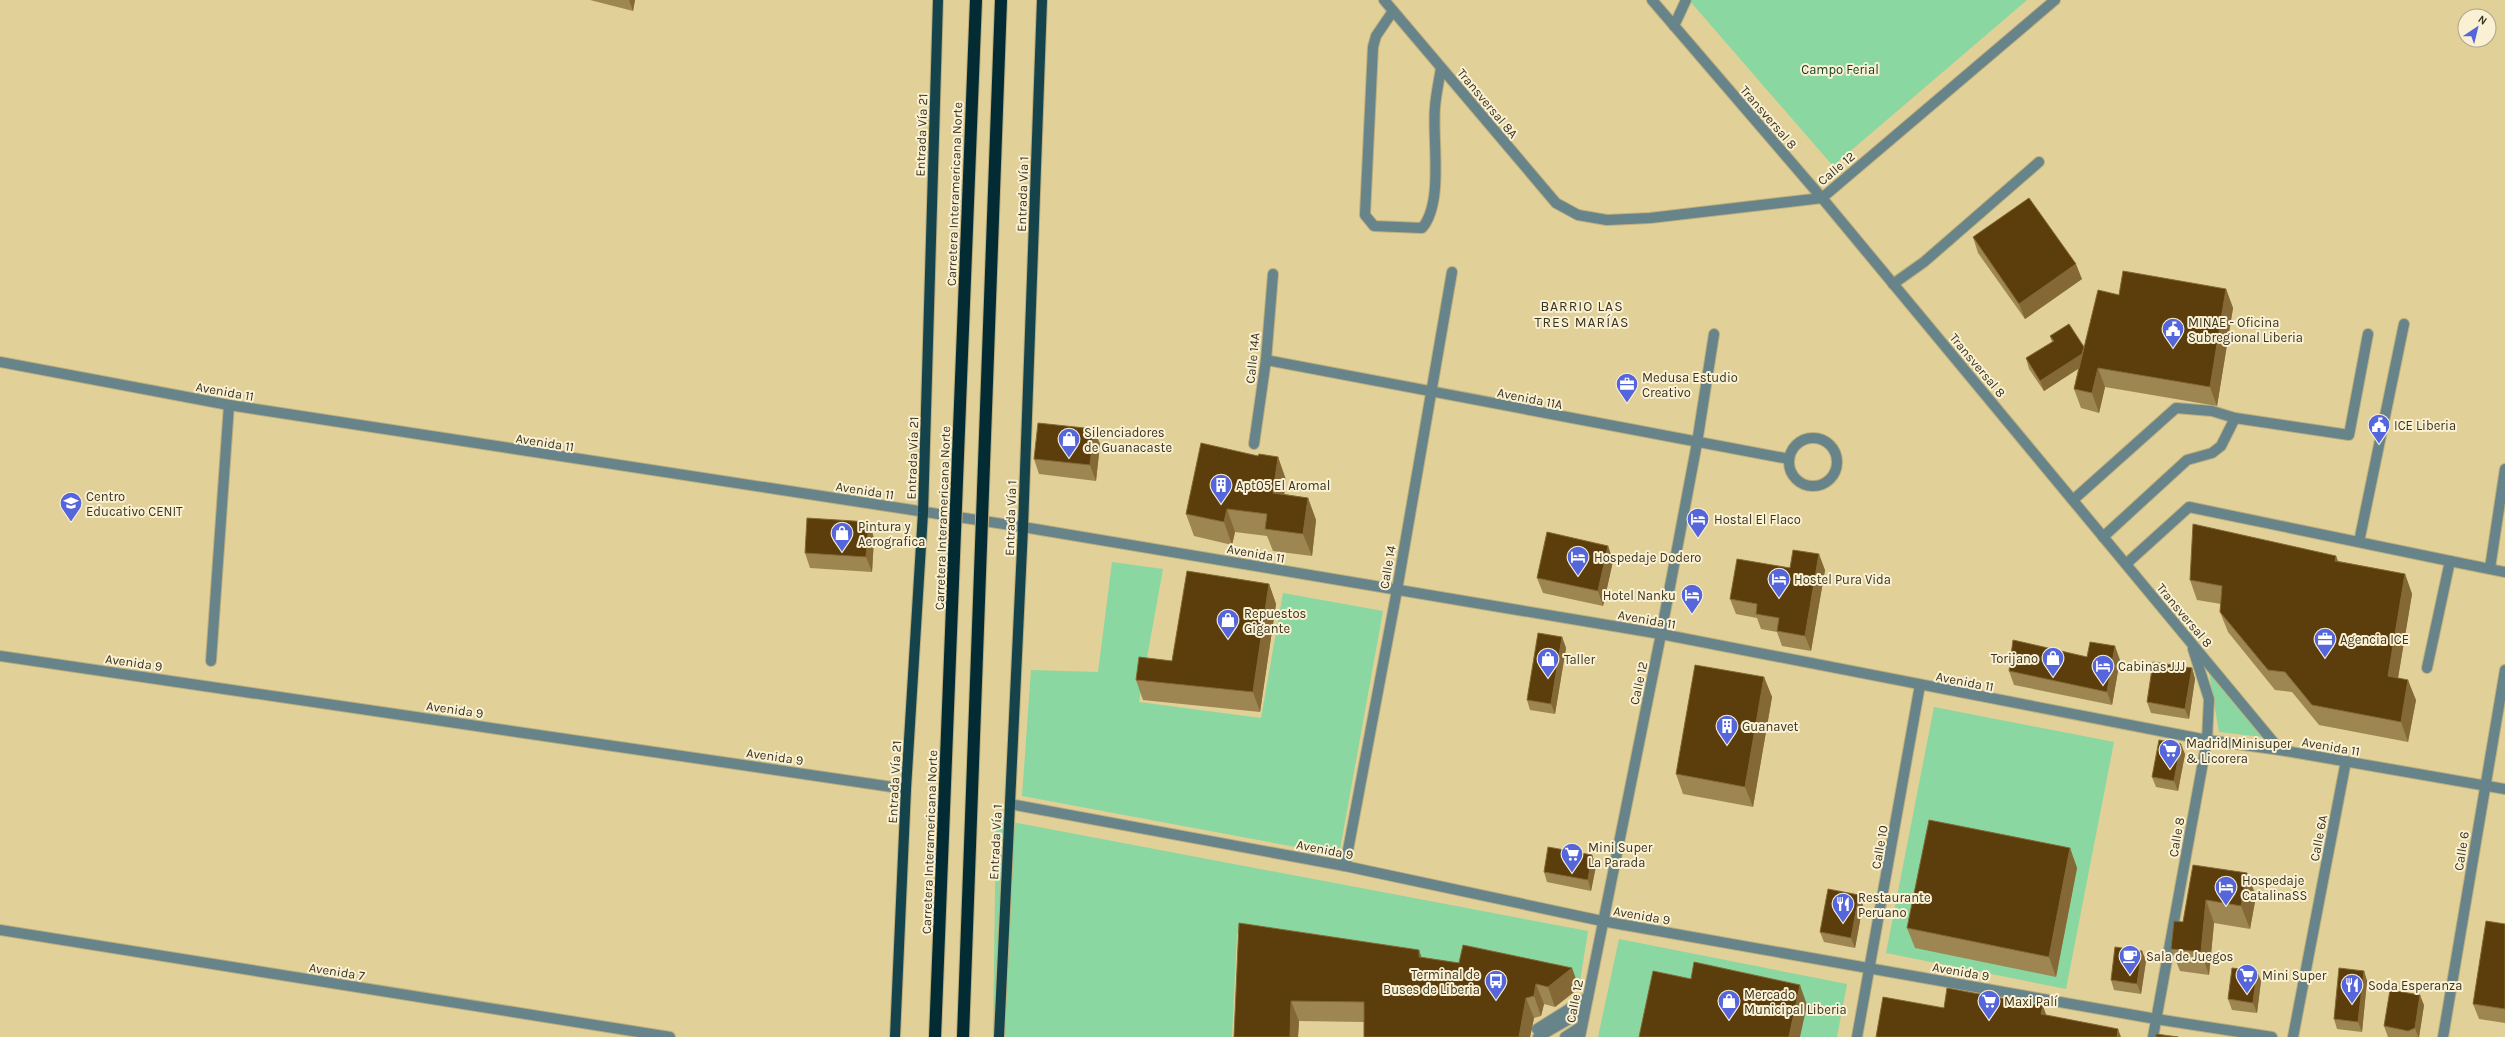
<svg xmlns="http://www.w3.org/2000/svg" width="2505" height="1037" font-family="Karla,sans-serif">
<style>
.green{fill:#8ad7a1}
.lines{fill:none;stroke-linecap:round;stroke-linejoin:round}
.minor-casing{stroke:#bcae7d;stroke-width:12}
.major-casing{stroke:#bcae7d;stroke-width:12}
.minor{stroke:#67848a;stroke-width:10}
.major{stroke:#15434c;stroke-width:10}
.highway-bridge-casing{stroke:#bcae7d;stroke-width:14;stroke-linecap:butt}
.highway-bridge{stroke:#022b33;stroke-width:12}
.wall{fill:#9e8652}
.shaded-wall{fill:#846936}
.building{fill:#5c3d0c;stroke:#846936}
.labels{text-anchor:middle;stroke-width:4;stroke-linejoin:round;paint-order:stroke}
.park-label{font-size:13px;fill:#0f3e22;stroke:#faf1d5}
.street-label{font-size:13px;fill:#3b341d;stroke:#faf1d5}
.poi-label{font-size:13px;fill:#3b341d;stroke:#faf1d5;text-anchor:start}
.neighbourhood-label{font-size:14px;letter-spacing:1px;fill:#3b341d;stroke:#faf1d5}
</style>
<rect width="100%" height="100%" fill="#e1d098"/>
<g class="green">
<path d="M1689 0H2027L1833 166Z"/>
<path d="M1112 562 1163 569 1139 702 1261 718 1283 593 1383 611 1339 855 1022 796 1031 670 1098 672Z"/>
<path d="M2209 673 2262 737 2219 732Z"/>
<path d="M1934 707 2114 742 2066 989 1886 953Z"/>
<path d="M996 819 1588 931 1579 988 1470 965 1237 934 1232 1037H993Z"/>
<path d="M1619 939 1847 984 1837 1037H1598Z"/>
</g>
<g class="lines">
<g class="minor-casing">
<g id="minor">
<path d="M1384 0 1556 203 1578 215 1607 220 1650 218 1822 198 2055 0"/>
<path d="M1652 0 1822 198 2280 750"/>
<path d="M1393 11 1376 36 1373 47 1365 215 1374 226 1422 228C1444 203 1432 140 1435 107 1436 94 1439 81 1441 68"/>
<path d="M1674 26 1686 0"/>
<path d="M1893 284 1924 262 2039 162"/>
<path d="M1266 360 1789 459"/>
<path d="M0 362 229 405 1023 527 1661 634 2207 740 2280 750 2505 789"/>
<circle cx="1813" cy="462" r="24"/>
<path d="M1254 444 1266 360 1273 274"/>
<path d="M2073 500 2176 408 2212 411 2235 418"/>
<path d="M2103 537 2187 460 2212 453 2221 446 2235 418 2349 435 2368 334"/>
<path d="M2359 542 2404 324"/>
<path d="M2450 561 2505 572"/>
<path d="M2126 564 2189 507 2450 561 2427 668"/>
<path d="M2490 568 2505 469"/>
<path d="M0 656 906 789"/>
<path d="M211 661 229 405"/>
<path d="M1010 804 1345 866 1602 921 2156 1019 2272 1037"/>
<path d="M1345 866 1397 590 1452 272"/>
<path d="M0 930 670 1037"/>
<path d="M1537 1029 1588 997"/>
<path d="M1538 1037 1585 1010"/>
<path d="M1565 1037 1582 1026"/>
<path d="M1580 1037 1661 634 1697 443 1714 334"/>
<path d="M1857 1037 1920 685"/>
<path d="M2153 1037 2207 740 2209 699 2193 649"/>
<path d="M2293 1037 2346 761"/>
<path d="M2443 1037 2505 670"/>
</g>
</g>
<g class="major-casing">
<g id="major">
<path d="M895 1037 906 789 923 513 938 0"/>
<path d="M999 1037 1023 527 1042 0"/>
</g>
</g>
<use href="#minor" class="minor"/>
<use href="#major" class="major"/>
<g class="highway-bridge-casing">
<g id="highway-bridge">
<path d="M935 1037 976 0"/>
<path d="M963 1037 1001 0"/>
</g>
</g>
<use href="#highway-bridge" class="highway-bridge"/>
</g>
<g class="wall">
<path d="M590 0H635L633 11Z"/>
<path d="M1973 237 2082 279 2025 319 1978 253Z"/>
<path d="M2226 289 2233 308 2217 406 2105 387 2099 413 2081 408 2074 389 2078 369 2044 391 2029 369 2026 358 2052 342 2050 336 2084 347 2119 295Z"/>
<path d="M1100 444 1096 481 1039 474 1034 459Z"/>
<path d="M1258 456 1278 457 1286 480 1284 494 1308 498 1316 520 1312 556 1273 551 1267 536 1235 532 1232 545 1194 536 1186 514Z"/>
<path d="M874 538 872 572 810 568 805 553Z"/>
<path d="M1608 546 1613 561 1603 606 1543 593 1537 578Z"/>
<path d="M2338 561 2405 574 2412 594 2398 678 2416 700 2408 742 2319 725 2292 692 2275 690 2228 632 2220 612 2221 604 2197 600 2190 580Z"/>
<path d="M1790 568 1825 570 1811 651 1782 646 1777 632 1761 629 1757 618 1736 614 1730 599Z"/>
<path d="M1269 584 1276 604 1260 712 1143 700 1136 680 1172 661Z"/>
<path d="M1562 637 1566 648 1555 714 1530 710 1527 700Z"/>
<path d="M2087 657 2120 660 2112 705 2014 685 2009 671Z"/>
<path d="M2192 668 2195 679 2189 719 2151 713 2147 702Z"/>
<path d="M1764 677 1772 697 1753 807 1683 794 1676 774Z"/>
<path d="M2185 754 2178 791 2156 787 2152 777Z"/>
<path d="M2070 848 2077 868 2056 977 1915 948 1907 928Z"/>
<path d="M1592 855 1596 866 1591 891 1547 882 1544 872Z"/>
<path d="M2193 865 2247 873 2256 896 2250 929 2214 923 2209 975 2180 971 2171 949 2183 922Z"/>
<path d="M1863 905 1855 948 1824 942 1820 932Z"/>
<path d="M1239 923 1422 957 1459 963 1572 968 1579 988 1555 1007 1544 1004 1541 1016 1534 1018 1530 1037H1364V1022L1299 1021 1298 1037H1234Z"/>
<path d="M2505 924V1023L2479 1019 2473 1004Z"/>
<path d="M2142 951 2146 961 2141 994 2114 990 2111 980Z"/>
<path d="M2257 971 2261 981 2257 1013 2232 1010 2228 999Z"/>
<path d="M2364 971 2367 981 2362 1032 2337 1029 2334 1019Z"/>
<path d="M2424 1005 2419 1037H2388L2384 1026Z"/>
</g>
<g class="shaded-wall">
<path d="M629 0H635L633 11Z"/>
<path d="M2076 264 2082 279 2025 319 2019 304Z"/>
<path d="M2226 289 2233 308 2217 406 2210 387Z"/>
<path d="M2086 351 2090 361 2044 391 2040 381Z"/>
<path d="M2098 368 2105 387 2099 413 2092 393Z"/>
<path d="M1094 429 1100 444 1096 481 1090 465Z"/>
<path d="M1278 457 1286 480 1282 515 1273 493Z"/>
<path d="M1308 498 1316 520 1312 556 1303 534Z"/>
<path d="M1227 509 1235 532 1232 545 1224 522Z"/>
<path d="M869 522 874 538 872 572 866 557Z"/>
<path d="M1608 546 1613 561 1603 606 1598 591Z"/>
<path d="M1819 554 1825 570 1811 651 1805 636Z"/>
<path d="M2336 556 2344 576 2335 561Z"/>
<path d="M2405 574 2412 594 2395 696 2388 676Z"/>
<path d="M1269 584 1276 604 1260 712 1253 692Z"/>
<path d="M1562 637 1566 648 1555 714 1551 704Z"/>
<path d="M2115 646 2120 660 2112 705 2107 692Z"/>
<path d="M2192 668 2195 679 2189 719 2185 709Z"/>
<path d="M1764 677 1772 697 1753 807 1745 787Z"/>
<path d="M2408 680 2416 700 2408 742 2401 722Z"/>
<path d="M2181 744 2185 754 2178 791 2174 781Z"/>
<path d="M2070 848 2077 868 2056 977 2049 957Z"/>
<path d="M1592 855 1596 866 1591 891 1588 880Z"/>
<path d="M2247 873 2256 896 2250 929 2241 906Z"/>
<path d="M1859 895 1863 905 1855 948 1851 938Z"/>
<path d="M2206 900 2214 923 2209 975 2201 952Z"/>
<path d="M1419 950 1426 970 1419 957Z"/>
<path d="M2142 951 2146 961 2141 994 2137 984Z"/>
<path d="M1572 968 1579 988 1555 1007 1548 987Z"/>
<path d="M2257 971 2261 981 2257 1013 2253 1003Z"/>
<path d="M2364 971 2367 981 2362 1032 2358 1022Z"/>
<path d="M1536 984 1544 1004 1541 1016 1534 996Z"/>
<path d="M1800 985 1807 1005 1800 1037H1789Z"/>
<path d="M2420 995 2424 1005 2419 1037H2418L2415 1028Z"/>
<path d="M1526 998 1534 1018 1530 1037H1519Z"/>
<path d="M1291 1001 1299 1021 1298 1037H1290Z"/>
<path d="M2043 1006 2050 1025 2041 1014Z"/>
<path d="M2118 1029 2121 1037H2117Z"/>
</g>
<g class="building">
<path d="M2029 198 2076 264 2019 304 1973 237Z"/>
<path d="M2123 271 2226 289 2210 387 2098 368 2092 393 2074 389 2098 290 2119 295Z"/>
<path d="M2069 324 2084 347 2082 354 2040 381 2026 358 2054 341 2050 336Z"/>
<path d="M1038 423 1094 429 1090 465 1034 459Z"/>
<path d="M1201 443 1258 456 1259 454 1278 457 1273 493 1308 498 1303 534 1265 529 1267 514 1227 509 1224 522 1186 514Z"/>
<path d="M807 518 869 522 866 557 805 553Z"/>
<path d="M2193 524 2336 556 2335 561 2405 574 2388 676 2408 680 2401 722 2312 705 2285 672 2268 670 2220 612 2222 586 2190 580Z"/>
<path d="M1547 532 1608 546 1598 591 1537 578Z"/>
<path d="M1793 550 1819 554 1805 636 1777 631 1779 618 1756 614 1757 604 1730 599 1737 559 1790 568Z"/>
<path d="M1187 571 1269 584 1253 692 1136 680 1139 657 1172 661Z"/>
<path d="M1538 633 1562 637 1551 704 1527 700Z"/>
<path d="M2013 640 2087 657 2090 642 2115 646 2107 692 2009 671Z"/>
<path d="M2153 662 2192 668 2185 709 2147 702Z"/>
<path d="M1695 665 1764 677 1745 787 1676 774Z"/>
<path d="M2159 740 2181 744 2174 781 2152 777Z"/>
<path d="M1929 820 2070 848 2049 957 1907 928Z"/>
<path d="M1548 847 1592 855 1588 880 1544 872Z"/>
<path d="M2193 865 2247 873 2241 906 2206 900 2201 952 2171 949 2174 921 2183 922Z"/>
<path d="M1828 889 1859 895 1851 938 1820 932Z"/>
<path d="M2486 921 2505 924V1009L2473 1004Z"/>
<path d="M1239 923 1419 950V957L1459 963 1463 945 1572 968 1548 987 1536 984 1534 996 1526 998 1519 1037H1364V1002L1291 1001 1290 1037H1234Z"/>
<path d="M2115 947 2142 951 2137 984 2111 980Z"/>
<path d="M1694 962 1800 985 1789 1037H1639L1653 971 1691 979Z"/>
<path d="M2232 968 2257 971 2253 1003 2228 999Z"/>
<path d="M2339 968 2364 971 2358 1022 2334 1019Z"/>
<path d="M1947 988 2043 1006 2041 1014 2118 1029 2117 1037H1876L1883 997 1944 1008Z"/>
<path d="M2390 990 2420 995 2415 1028 2408 1031 2384 1026Z"/>
<path d="M2156 1034 2178 1037H2156Z"/>
</g>
<defs>
<g id="civic-pin" transform="scale(1.15)"><path d="M0 17L-7.5 6A9.5 9.5 0 1 1 7.5 6Z" fill="#5566dc" stroke="#faf1d5"/><path d="M-.6-6.5H3V-4.5H.6V-3L4-1V1h2V6H-6V1h2V-1L-.6-3ZM-1.2 2.5V6h2.4V2.5Z" fill="#fff"/></g>
<g id="office-pin" transform="scale(1.15)"><path d="M0 17L-7.5 6A9.5 9.5 0 1 1 7.5 6Z" fill="#5566dc" stroke="#faf1d5"/><path d="M-6-3h4V-5.5h4V-3h4V5H-6ZM-1-4.5V-3h2v-1.5ZM-6 0V1H6V0Z" fill="#fff"/></g>
<g id="shop-pin" transform="scale(1.15)"><path d="M0 17L-7.5 6A9.5 9.5 0 1 1 7.5 6Z" fill="#5566dc" stroke="#faf1d5"/><path d="M-5-2.5h2.3a2.7 3.5 0 0 1 5.4 0H5L5.5 6h-11ZM-1.5-2.5h3a1.5 2.3 0 0 0-3 0Z" fill="#fff"/></g>
<g id="building-pin" transform="scale(1.15)"><path d="M0 17L-7.5 6A9.5 9.5 0 1 1 7.5 6Z" fill="#5566dc" stroke="#faf1d5"/><path d="M-4-6H4V6H1V3H-1V6H-4ZM-2.5-4.3h1.7v1.8h-1.7ZM.8-4.3h1.7v1.8H.8ZM-2.5-1h1.7V.8h-1.7ZM.8-1h1.7V.8H.8Z" fill="#fff"/></g>
<g id="school-pin" transform="scale(1.15)"><path d="M0 17L-7.5 6A9.5 9.5 0 1 1 7.5 6Z" fill="#5566dc" stroke="#faf1d5"/><path d="M0-5L7-2L0 1L-7-2ZM-4 1L0 2.5L4 1V4Q0 6-4 4Z" fill="#fff"/></g>
<g id="hotel-pin" transform="scale(1.15)"><path d="M0 17L-7.5 6A9.5 9.5 0 1 1 7.5 6Z" fill="#5566dc" stroke="#faf1d5"/><path d="M-6-4.5h1.5V1H6V5H4.5V3h-9V5H-6ZM-4 0a1.8 1.8 0 1 1 3.6 0ZM.5 0V-2.5h3Q6-2.5 6 0Z" fill="#fff"/></g>
<g id="supermarket-pin" transform="scale(1.15)"><path d="M0 17L-7.5 6A9.5 9.5 0 1 1 7.5 6Z" fill="#5566dc" stroke="#faf1d5"/><path d="M-6-5.5h2.5l.6 2H6L4.5 2H-2.5L-4.4-4H-6ZM-1.5 3.2a1.3 1.3 0 1 0 .1 0ZM3 3.2a1.3 1.3 0 1 0 .1 0Z" fill="#fff"/></g>
<g id="restaurant-pin" transform="scale(1.15)"><path d="M0 17L-7.5 6A9.5 9.5 0 1 1 7.5 6Z" fill="#5566dc" stroke="#faf1d5"/><path d="M-5-6h1v4h1v-4h1v4h1v-4h1v5L-1.5 .5V6h-2V.5L-5-1ZM5-6V6H3V1.5H1.5Q1.5-4 5-6Z" fill="#fff"/></g>
<g id="cafe-pin" transform="scale(1.15)"><path d="M0 17L-7.5 6A9.5 9.5 0 1 1 7.5 6Z" fill="#5566dc" stroke="#faf1d5"/><path d="M-5.5-4.5H6V0H3Q3 3.5 0 3.5H-2.5Q-5.5 3.5-5.5 0ZM3-3.2v2h1.7v-2ZM-6 4.5H4V6H-6Z" fill="#fff"/></g>
<g id="bus-pin" transform="scale(1.15)"><path d="M0 17L-7.5 6A9.5 9.5 0 1 1 7.5 6Z" fill="#5566dc" stroke="#faf1d5"/><path d="M-5-6H5V4H4V6H2V4H-2V6H-4V4H-5ZM-3.5-4V0h7V-4ZM-3.5 1.2v1.5H-2V1.2ZM2 1.2v1.5H3.5V1.2Z" fill="#fff"/></g>
</defs>
<g fill-rule="evenodd">
<use href="#civic-pin" x="2173" y="329"/>
<use href="#office-pin" x="1627" y="384"/>
<use href="#civic-pin" x="2379" y="425"/>
<use href="#shop-pin" x="1069" y="439"/>
<use href="#building-pin" x="1221" y="485"/>
<use href="#school-pin" x="71" y="503"/>
<use href="#hotel-pin" x="1698" y="519"/>
<use href="#shop-pin" x="842" y="533"/>
<use href="#hotel-pin" x="1578" y="557"/>
<use href="#hotel-pin" x="1779" y="579"/>
<use href="#hotel-pin" x="1692" y="595"/>
<use href="#shop-pin" x="1228" y="620"/>
<use href="#office-pin" x="2325" y="639"/>
<use href="#shop-pin" x="2053" y="658"/>
<use href="#shop-pin" x="1548" y="659"/>
<use href="#hotel-pin" x="2103" y="666"/>
<use href="#building-pin" x="1727" y="726"/>
<use href="#supermarket-pin" x="2170" y="750"/>
<use href="#supermarket-pin" x="1572" y="854"/>
<use href="#hotel-pin" x="2226" y="887"/>
<use href="#restaurant-pin" x="1843" y="904"/>
<use href="#cafe-pin" x="2130" y="956"/>
<use href="#supermarket-pin" x="2247" y="975"/>
<use href="#bus-pin" x="1496" y="981"/>
<use href="#restaurant-pin" x="2352" y="985"/>
<use href="#shop-pin" x="1729" y="1001"/>
<use href="#supermarket-pin" x="1989" y="1001"/>
</g>
<g class="labels">
<g class="park-label">
<text x="1840" y="74">Campo Ferial</text>
</g>
<g class="street-label">
<text transform="translate(1488 103) rotate(50)" y="5">Transversal 8A</text>
<text transform="translate(1769 117) rotate(49)" y="5">Transversal 8</text>
<text transform="translate(921 135) rotate(-88)" y="5">Entrada Vía 21</text>
<text transform="translate(1836 168) rotate(-40)" y="5">Calle 12</text>
<text transform="translate(954 194) rotate(-88)" y="5">Carretera Interamericana Norte</text>
<text transform="translate(1022 194) rotate(-88)" y="5">Entrada Vía 1</text>
<text transform="translate(1252 358) rotate(-84)" y="5">Calle 14A</text>
<text transform="translate(1978 365) rotate(50)" y="5">Transversal 8</text>
<text transform="translate(225 391) rotate(10)" y="5">Avenida 11</text>
<text transform="translate(1530 398) rotate(11)" y="5">Avenida 11A</text>
<text transform="translate(545 442) rotate(9)" y="5">Avenida 11</text>
<text transform="translate(912 458) rotate(-88)" y="5">Entrada Vía 21</text>
<text transform="translate(865 490) rotate(9)" y="5">Avenida 11</text>
<text transform="translate(942 518) rotate(-88)" y="5">Carretera Interamericana Norte</text>
<text transform="translate(1010 518) rotate(-88)" y="5">Entrada Vía 1</text>
<text transform="translate(1256 553) rotate(10)" y="5">Avenida 11</text>
<text transform="translate(1387 567) rotate(-80)" y="5">Calle 14</text>
<text transform="translate(2185 615) rotate(50)" y="5">Transversal 8</text>
<text transform="translate(1647 619) rotate(10)" y="5">Avenida 11</text>
<text transform="translate(134 662) rotate(8)" y="5">Avenida 9</text>
<text transform="translate(1965 681) rotate(11)" y="5">Avenida 11</text>
<text transform="translate(1638 683) rotate(-78)" y="5">Calle 12</text>
<text transform="translate(455 709) rotate(8)" y="5">Avenida 9</text>
<text transform="translate(2331 746) rotate(10)" y="5">Avenida 11</text>
<text transform="translate(775 756) rotate(8)" y="5">Avenida 9</text>
<text transform="translate(894 782) rotate(-87)" y="5">Entrada Vía 21</text>
<text transform="translate(2176 837) rotate(-80)" y="5">Calle 8</text>
<text transform="translate(2318 838) rotate(-79)" y="5">Calle 6A</text>
<text transform="translate(929 842) rotate(-88)" y="5">Carretera Interamericana Norte</text>
<text transform="translate(995 842) rotate(-87)" y="5">Entrada Vía 1</text>
<text transform="translate(1879 847) rotate(-80)" y="5">Calle 10</text>
<text transform="translate(1325 849) rotate(11)" y="5">Avenida 9</text>
<text transform="translate(2461 851) rotate(-81)" y="5">Calle 6</text>
<text transform="translate(1642 915) rotate(10)" y="5">Avenida 9</text>
<text transform="translate(337 971) rotate(9)" y="5">Avenida 7</text>
<text transform="translate(1961 971) rotate(10)" y="5">Avenida 9</text>
<text transform="translate(1574 1001) rotate(-79)" y="5">Calle 12</text>
</g>
<g class="poi-label">
<text x="2188" y="327">MINAE - Oficina<tspan x="2188" dy="15">Subregional Liberia</tspan></text>
<text x="1642" y="382">Medusa Estudio<tspan x="1642" dy="15">Creativo</tspan></text>
<text x="2394" y="430">ICE Liberia</text>
<text x="1084" y="437">Silenciadores<tspan x="1084" dy="15">de Guanacaste</tspan></text>
<text x="1236" y="490">Apt05 El Aromal</text>
<text x="86" y="501">Centro<tspan x="86" dy="15">Educativo CENIT</tspan></text>
<text x="1714" y="524">Hostal El Flaco</text>
<text x="858" y="531">Pintura y<tspan x="858" dy="15">Aerografica</tspan></text>
<text x="1594" y="562">Hospedaje Dodero</text>
<text x="1794" y="584">Hostel Pura Vida</text>
<text x="1676" y="600" text-anchor="end">Hotel Nanku</text>
<text x="1244" y="618">Repuestos<tspan x="1244" dy="15">Gigante</tspan></text>
<text x="2340" y="644">Agencia ICE</text>
<text x="2038" y="663" text-anchor="end">Torijano</text>
<text x="1564" y="664">Taller</text>
<text x="2118" y="671">Cabinas JJJ</text>
<text x="1742" y="731">Guanavet</text>
<text x="2186" y="748">Madrid Minisuper<tspan x="2186" dy="15">&amp; Licorera</tspan></text>
<text x="1588" y="852">Mini Super<tspan x="1588" dy="15">La Parada</tspan></text>
<text x="2242" y="885">Hospedaje<tspan x="2242" dy="15">CatalinaSS</tspan></text>
<text x="1858" y="902">Restaurante<tspan x="1858" dy="15">Peruano</tspan></text>
<text x="2146" y="961">Sala de Juegos</text>
<text x="1480" y="979" text-anchor="end">Terminal de<tspan x="1480" dy="15">Buses de Liberia</tspan></text>
<text x="2262" y="980">Mini Super</text>
<text x="2368" y="990">Soda Esperanza</text>
<text x="1744" y="999">Mercado<tspan x="1744" dy="15">Municipal Liberia</tspan></text>
<text x="2004" y="1006">Maxi Palí</text>
</g>
<g class="neighbourhood-label">
<text x="1582" y="311">BARRIO LAS<tspan x="1582" dy="16">TRES MARÍAS</tspan></text>
</g>
</g>
<g transform="translate(2477 28) rotate(35)"><circle r="19" fill="#faf1d5" stroke="#aea58b"/>
<path d="M0-3L7 15L0 10L-7 15Z" fill="#5566dc"/>
<text y="-6" font-size="11" font-weight="bold" text-anchor="middle" fill="#3b341d">N</text>
</g>
</svg>
